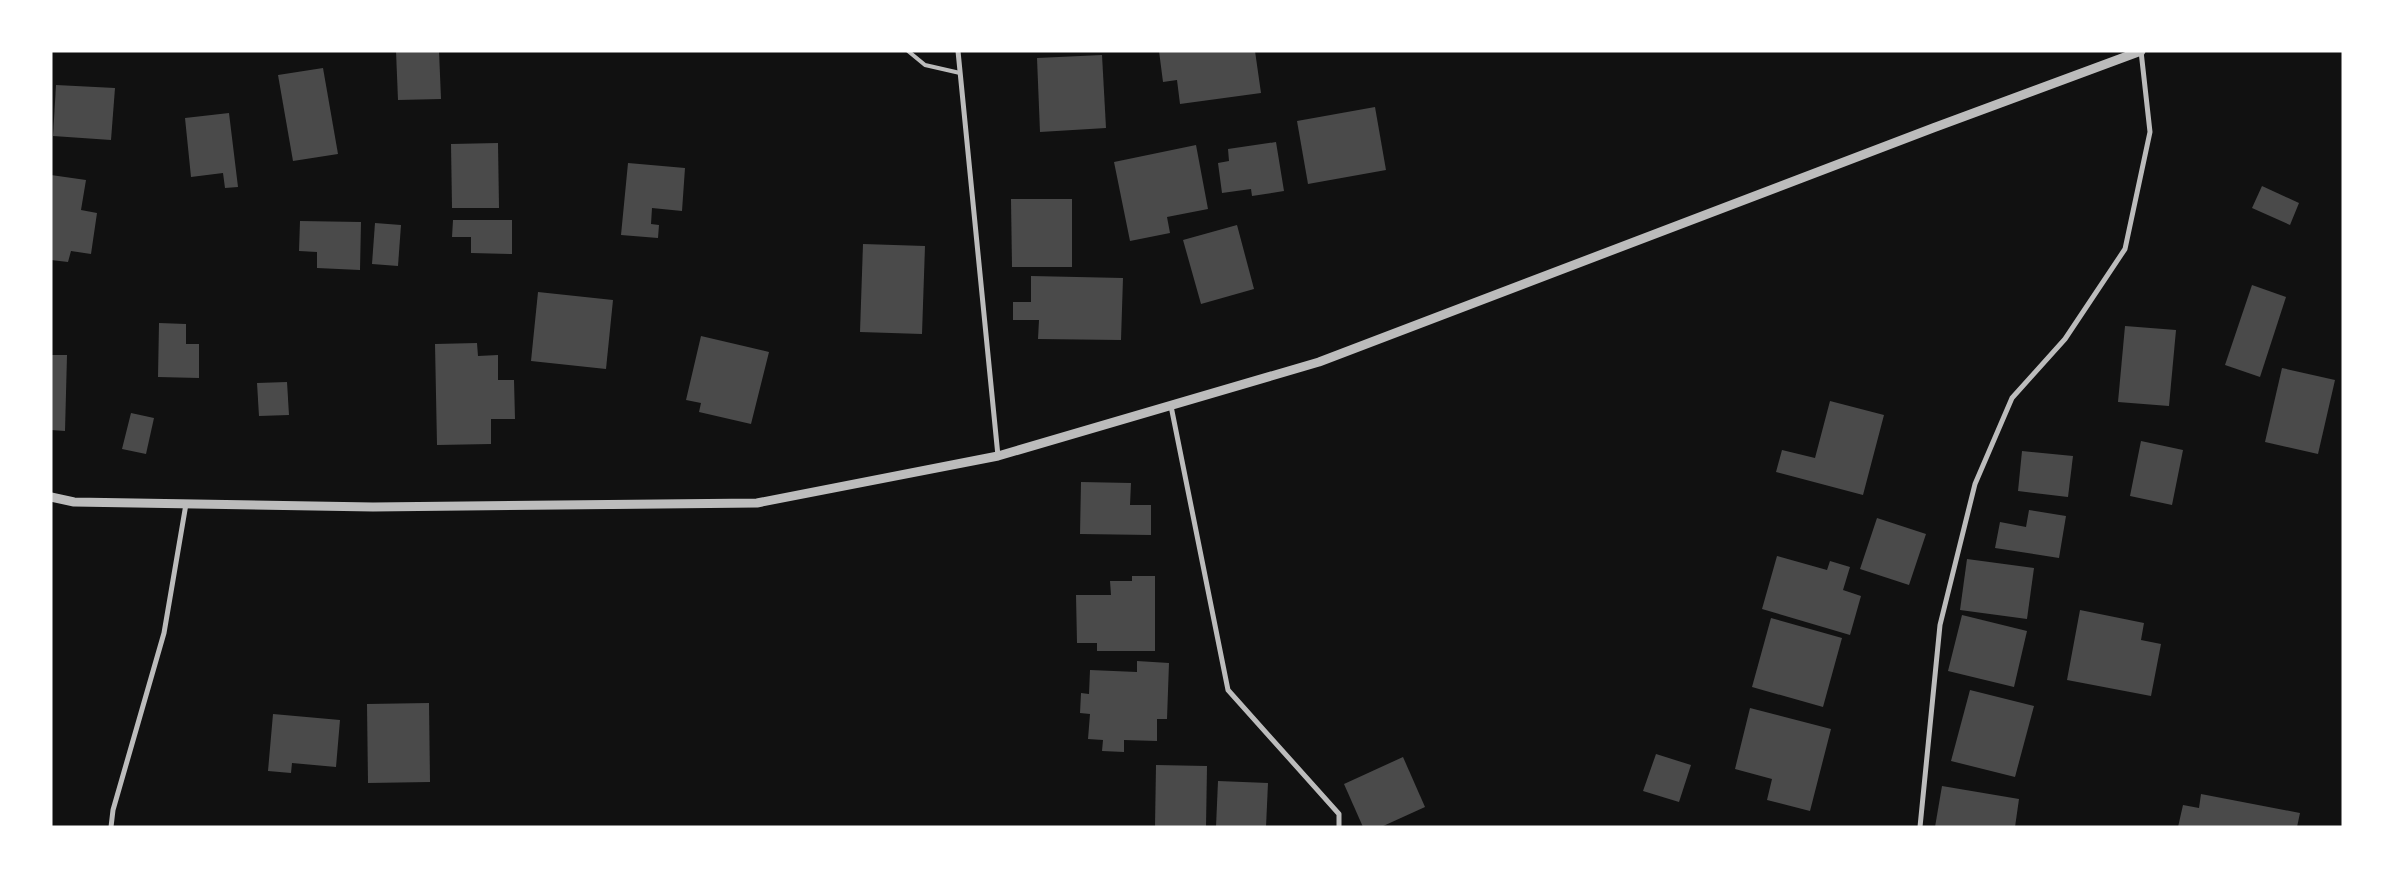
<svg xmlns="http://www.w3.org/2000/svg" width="2394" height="878" font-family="Commissioner,sans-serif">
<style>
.building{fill:#4a4a4a}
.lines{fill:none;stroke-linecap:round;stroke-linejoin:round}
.service{stroke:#bcbcbc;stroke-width:4}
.minor{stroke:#bcbcbc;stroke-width:5}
.tertiary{stroke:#bcbcbc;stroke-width:9}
</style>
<rect width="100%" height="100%" fill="#111"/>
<g class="building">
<path d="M396 51H439L441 99 398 100Z"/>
<path d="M1159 51H1255L1261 93 1180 104 1177 80 1163 82Z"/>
<path d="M1102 55 1106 128 1040 132 1037 58Z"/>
<path d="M323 68 338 154 293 161 278 75Z"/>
<path d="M56 85 115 88 111 140 53 136Z"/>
<path d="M1375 107 1386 170 1308 184 1297 121Z"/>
<path d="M229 113 238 187 225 188 223 173 191 177 185 118Z"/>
<path d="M1276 142 1284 191 1252 196 1251 189 1222 193 1218 163 1229 161 1228 149Z"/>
<path d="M498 143 499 208H452L451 144Z"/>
<path d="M1196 145 1208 209 1167 217 1170 233 1130 241 1114 162Z"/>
<path d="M628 163 685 168 682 211 652 208 651 224 659 225 658 238 621 235Z"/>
<path d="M51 175 86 180 81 210 97 213 91 254 71 251 68 262 51 260Z"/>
<path d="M2262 186 2299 203 2290 225 2252 208Z"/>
<path d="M1011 199H1072V267H1012Z"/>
<path d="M453 220H512V254L471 253V237H452Z"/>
<path d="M300 221 361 222 360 270 317 268V252L299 251Z"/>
<path d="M375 223 401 225 398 266 372 264Z"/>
<path d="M1237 225 1254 289 1201 304 1183 240Z"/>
<path d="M863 244 925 246 922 334 860 332Z"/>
<path d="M1031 276 1123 278 1121 340 1038 339 1039 320H1013V302H1031Z"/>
<path d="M2252 285 2286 297 2260 377 2225 365Z"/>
<path d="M538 292 613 300 606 369 531 361Z"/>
<path d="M159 323 186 324V344H199V378L158 377Z"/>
<path d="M2125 326 2176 330 2169 406 2118 402Z"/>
<path d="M701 336 769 352 751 424 699 412 701 403 686 400Z"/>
<path d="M477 343 478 356 498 355V380H514L515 419H491V444L437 445 435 344Z"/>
<path d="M51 355H67L65 431 51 430Z"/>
<path d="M2282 368 2335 380 2318 454 2265 442Z"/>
<path d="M287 382 289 415 259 416 257 383Z"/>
<path d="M1830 401 1884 415 1863 495 1776 472 1782 450 1815 458Z"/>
<path d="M131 413 154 418 146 454 122 449Z"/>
<path d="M2141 441 2183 450 2172 505 2130 496Z"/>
<path d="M2022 451 2073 456 2068 497 2018 491Z"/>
<path d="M1081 482 1131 483 1130 505H1151V535L1080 534Z"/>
<path d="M2029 510 2066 516 2059 558 1995 548 2000 522 2026 527Z"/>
<path d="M1877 518 1926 534 1909 585 1860 569Z"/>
<path d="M1777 556 1827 570 1830 561 1850 567 1843 590 1861 596 1850 635 1762 609Z"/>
<path d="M1967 559 2034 568 2027 619 1960 610Z"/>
<path d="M1132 576H1155V651H1097V643H1077L1076 595H1111L1110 581H1132Z"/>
<path d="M2080 610 2144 623 2141 640 2161 644 2151 696 2067 680Z"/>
<path d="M1962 615 2027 631 2014 687 1948 671Z"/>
<path d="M1771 618 1842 638 1823 707 1752 687Z"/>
<path d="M1137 661 1169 663 1167 719H1157V741L1124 740V752L1102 751 1103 740 1088 739 1090 714 1080 713 1081 693 1089 694 1090 670 1137 672Z"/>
<path d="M1970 690 2034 706 2015 777 1951 761Z"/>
<path d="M429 703 430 782 368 783 367 704Z"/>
<path d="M1750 708 1831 729 1810 811 1767 800 1772 779 1735 769Z"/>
<path d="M273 714 340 720 336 767 292 763 291 773 268 771Z"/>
<path d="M1656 754 1691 765 1679 802 1643 791Z"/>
<path d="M1403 757 1425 807 1381 827H1363L1344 784Z"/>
<path d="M1156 765 1207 766 1206 827H1155Z"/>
<path d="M1218 781 1268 783 1266 827H1216Z"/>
<path d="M1942 786 2019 799 2015 827H1935Z"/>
<path d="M2201 794 2300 813 2297 827H2178L2183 805 2199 808Z"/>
</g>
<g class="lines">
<path class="service" d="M908 51 925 65 960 73"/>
<g class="minor">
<path d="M958 51 998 456"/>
<path d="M1171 406 1228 690 1339 814V827"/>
<path d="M111 827 113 810 164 633 186 504"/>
<path d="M1920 827 1940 625 1975 484 2012 398 2065 339 2125 249 2150 132 2141 51"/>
</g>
<path class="tertiary" d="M51 497 74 502 373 507 757 503 998 456 1319 362 1933 128 2141 51"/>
</g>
<rect width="2394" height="878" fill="none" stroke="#ffffff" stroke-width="105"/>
</svg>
